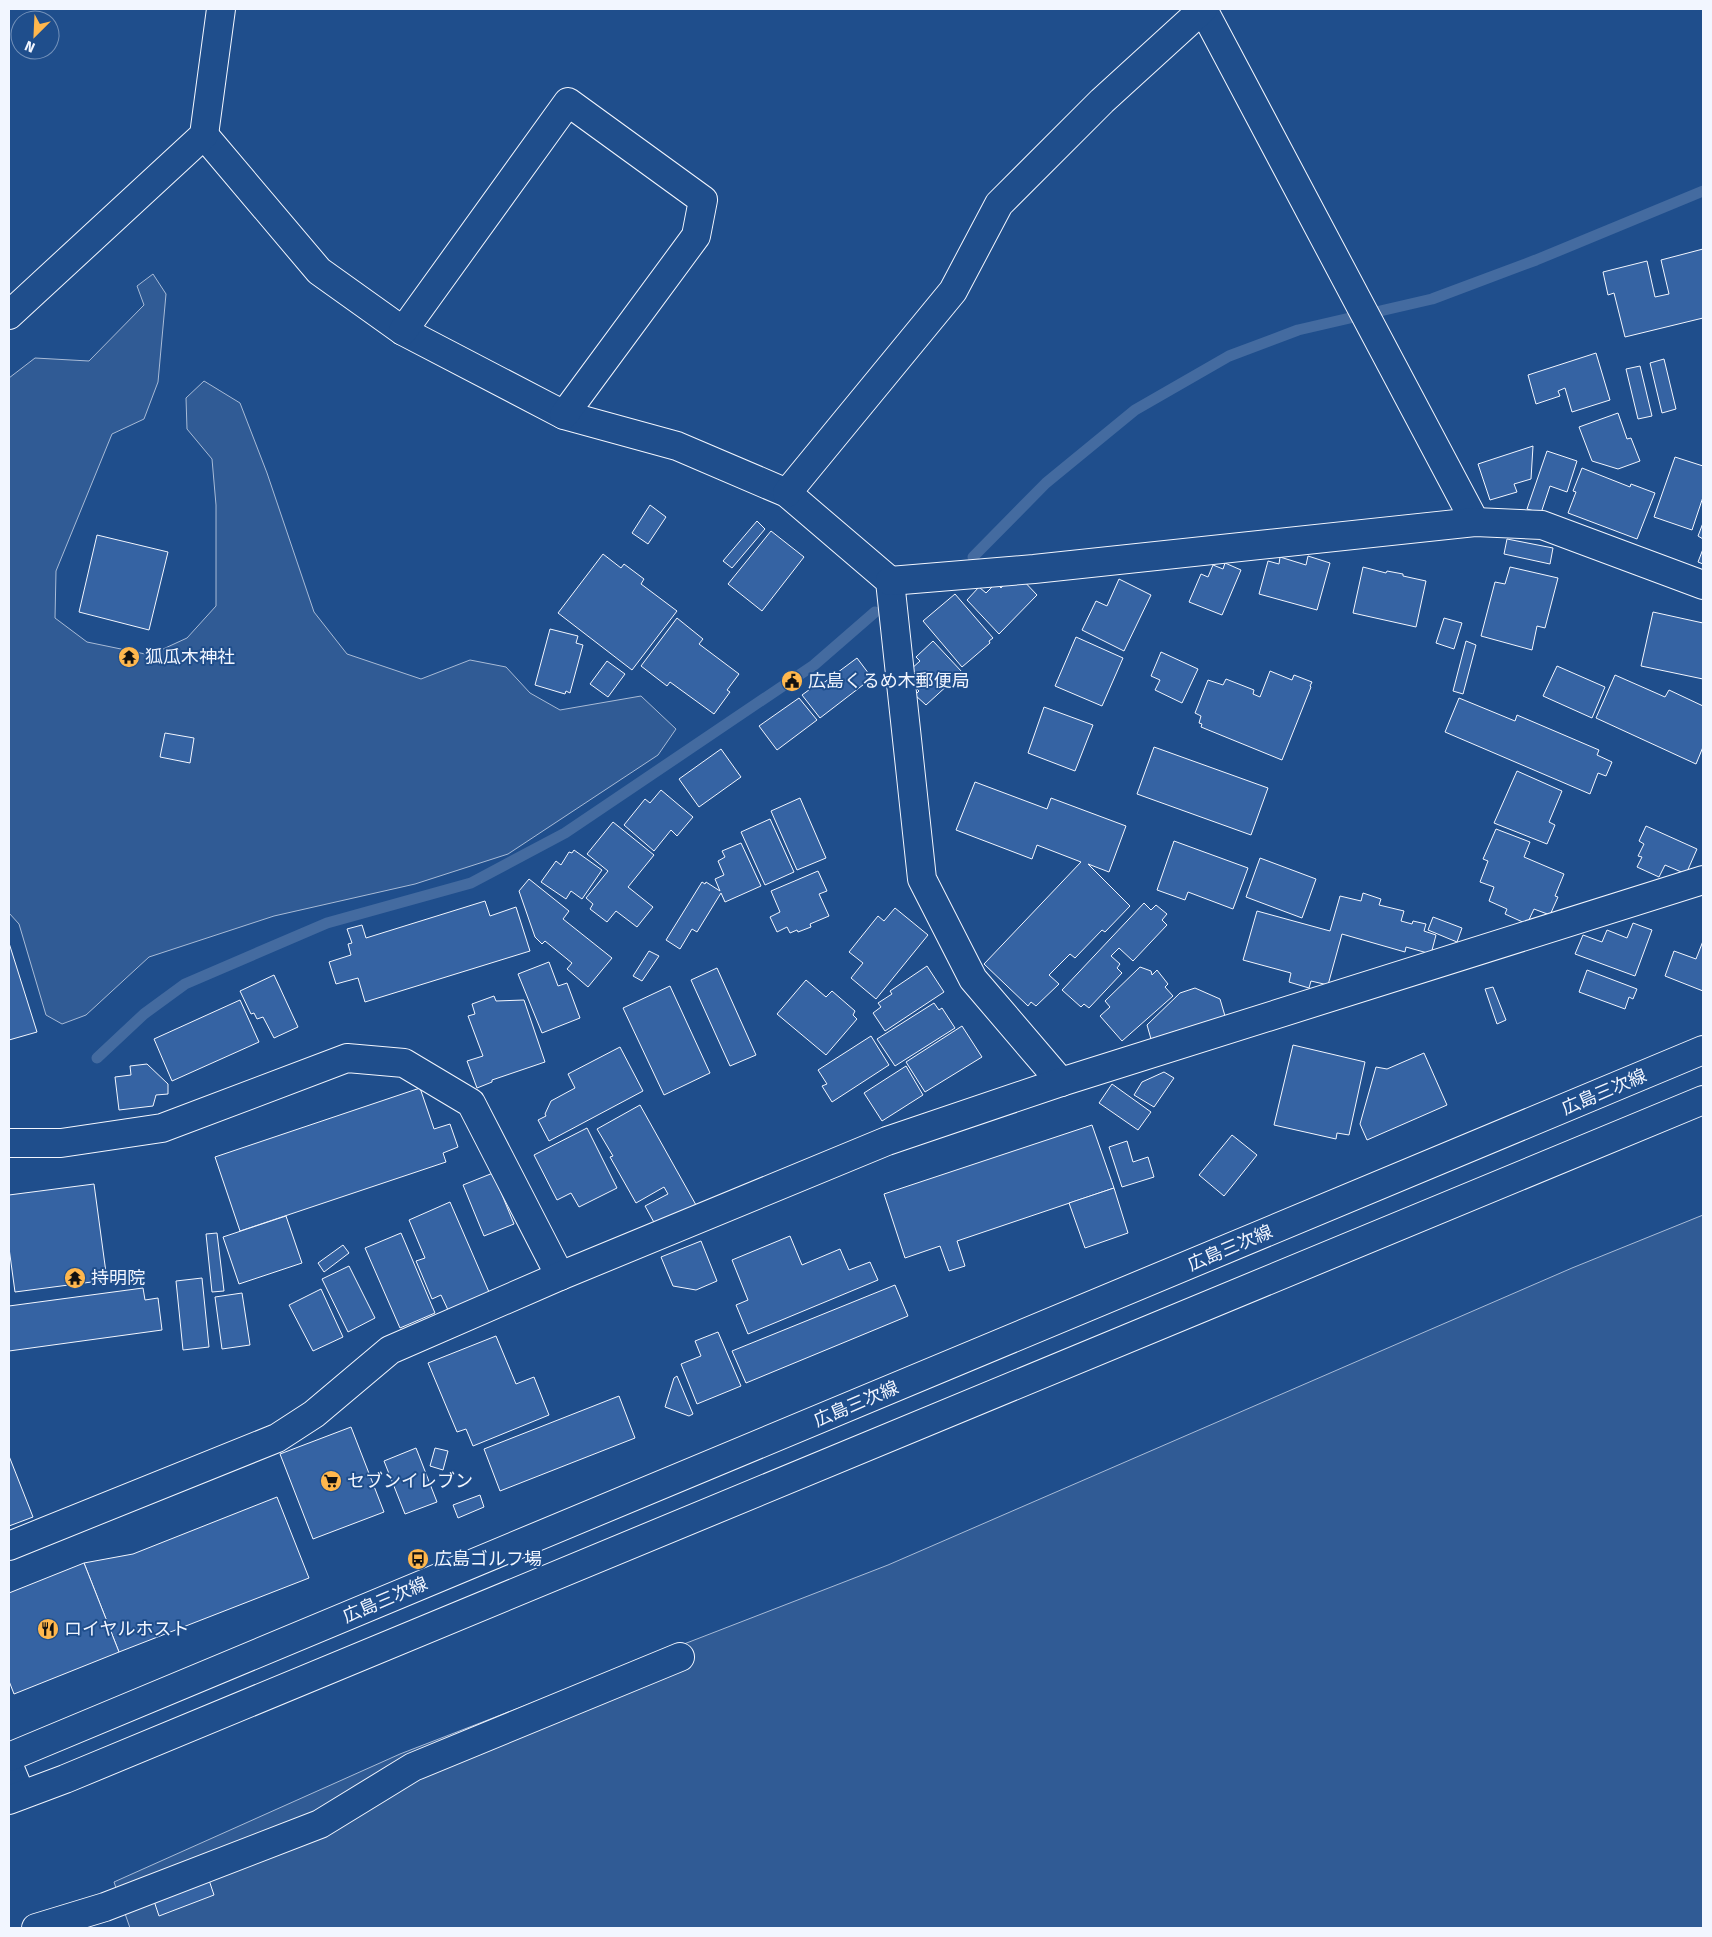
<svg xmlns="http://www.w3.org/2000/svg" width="1712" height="1937" font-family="'Fira Sans','Noto Sans JP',sans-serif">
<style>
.built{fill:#305b95;stroke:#a8bbd7}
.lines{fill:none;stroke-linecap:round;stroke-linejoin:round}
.stream{stroke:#446ba0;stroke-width:11}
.building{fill:#3563a3;stroke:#f2f6ff}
.minor-casing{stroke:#f2f6ff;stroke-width:30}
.major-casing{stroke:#f2f6ff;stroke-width:30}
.minor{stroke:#1f4e8c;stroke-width:28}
.major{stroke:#1f4e8c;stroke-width:28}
.labels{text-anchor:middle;stroke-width:4;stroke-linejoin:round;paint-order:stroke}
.poi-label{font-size:18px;fill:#f2f6ff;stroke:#1f4e8c;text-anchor:start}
.street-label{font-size:18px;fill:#f2f6ff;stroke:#1f4e8c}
</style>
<rect width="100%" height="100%" fill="#1f4e8c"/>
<g class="built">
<path d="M153 274 166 294 158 382 144 419 112 434 56 571 55 618 87 642 150 655 187 638 216 606V505L212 459 187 429 186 398 204 381 240 403 267 473 314 612 347 654 421 679 470 660 506 667 530 693 560 710 641 696 676 729 658 755 508 854 415 884 274 916 149 957 86 1015 62 1024 46 1015 19 924 9 913V378L35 358 89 361 144 305 137 286Z"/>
<path d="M1703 1215V1928H130L114 1882 400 1754 888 1565 1572 1268Z"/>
</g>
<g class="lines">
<g class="stream">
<path d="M973 557 1046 483 1135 410 1229 356 1298 330 1432 299 1536 260 1703 191"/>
<path d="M97 1058 144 1014 185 984 327 923 471 883 565 833 814 665 875 612"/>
</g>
</g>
<g class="building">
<path d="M1703 249V318L1625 337 1614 293 1608 295 1603 272 1647 261 1655 297 1669 294 1661 260Z"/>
<path d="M1596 353 1610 400 1572 412 1565 388 1558 391 1560 396 1536 404 1528 375Z"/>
<path d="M1664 359 1676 409 1662 413 1650 363Z"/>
<path d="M1640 366 1652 416 1638 419 1626 369Z"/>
<path d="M1618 413 1627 439 1631 438 1640 461 1618 469 1592 461 1579 427Z"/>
<path d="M1533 446 1531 479 1514 484 1517 492 1490 500 1478 464Z"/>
<path d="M1547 451 1577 461 1567 492 1550 486 1541 513 1527 509Z"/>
<path d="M1675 457 1703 466V497L1692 530 1654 517Z"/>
<path d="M1582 468 1630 487 1631 484 1655 493 1637 539 1568 513 1576 492 1573 491Z"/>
<path d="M650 505 666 517 648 544 632 533Z"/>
<path d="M757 521 765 529 732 568 723 561Z"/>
<path d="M1703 523V539L1698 536Z"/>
<path d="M771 531 804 557 762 611 728 584Z"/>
<path d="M97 535 168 552 149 630 79 612Z"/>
<path d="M1507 539 1553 548 1550 564 1504 554Z"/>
<path d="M1703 549V564L1698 562Z"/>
<path d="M603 554 621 568 624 564 644 579 641 584 677 611 632 670 558 613Z"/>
<path d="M1308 556 1330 563 1317 610 1259 594 1268 561 1279 564 1280 557 1306 565Z"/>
<path d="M1225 563 1241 570 1222 615 1189 602 1201 574 1208 577 1213 565 1223 569Z"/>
<path d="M1363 567 1386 573 1387 571 1403 574V576L1426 581 1416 627 1353 613Z"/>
<path d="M1510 567 1558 578 1545 628 1537 626 1532 650 1481 636 1495 582 1505 584Z"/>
<path d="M1020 577 1037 595 999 634 967 600 979 587 986 593 996 583 1001 588 1008 580Z"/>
<path d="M1119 579 1151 595 1124 651 1082 630 1096 601 1107 606Z"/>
<path d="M955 594 993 638 989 641 990 643 962 667 923 621Z"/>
<path d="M1653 612 1703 623V679L1641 666Z"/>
<path d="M677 618 703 639 699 644 739 674 727 690 730 692 714 714 670 682 667 686 641 666Z"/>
<path d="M1444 618 1462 623 1454 649 1436 643Z"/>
<path d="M550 629 578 636 576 643 583 645 570 693 566 691 565 694 535 685Z"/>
<path d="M1076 637 1123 658 1102 706 1055 686Z"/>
<path d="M933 641 962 672 926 705 915 695 919 691 909 681 916 675 910 670 920 661 916 657Z"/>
<path d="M1466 641 1476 645 1463 694 1453 691Z"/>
<path d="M1161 652 1198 669 1182 703 1155 690 1160 680 1151 676Z"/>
<path d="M857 658 872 678 820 718 802 695 817 684 818 687Z"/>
<path d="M607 661 625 674 608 697 590 684Z"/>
<path d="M1557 666 1605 687 1592 718 1543 696Z"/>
<path d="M1270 671 1292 680 1294 675 1312 682 1310 686 1311 687 1282 760 1201 727 1202 724 1199 723 1201 716 1195 713 1208 680 1223 685 1226 679 1254 690 1253 694 1260 697Z"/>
<path d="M1615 675 1665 697 1669 690 1703 706V747L1696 764 1596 718Z"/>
<path d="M799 698 817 720 777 750 759 726Z"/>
<path d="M1459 698 1515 721 1517 715 1599 750 1597 755 1612 762 1606 776 1598 773 1590 794 1445 732Z"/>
<path d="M1044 707 1093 725 1075 771 1028 753Z"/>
<path d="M165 733 194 738 190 763 160 757Z"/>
<path d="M1154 747 1268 788 1251 835 1137 794Z"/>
<path d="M721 749 741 777 699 807 679 779Z"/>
<path d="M1517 771 1562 791 1549 822 1555 825 1547 844 1494 823Z"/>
<path d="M975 782 1047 809 1051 798 1126 826 1109 872 1088 864 1130 906 1105 932 1102 930 1075 958 1070 954 1049 975 1059 984 1036 1006 1031 1002 1028 1006 984 964 1081 862 1037 845 1032 859 956 830Z"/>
<path d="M661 790 693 817 677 836 671 830 654 851 624 825 645 799 650 803Z"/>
<path d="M800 798 826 858 797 870 771 811Z"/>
<path d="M770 819 794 872 765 885 741 832Z"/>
<path d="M613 822 654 855 628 887 653 907 637 927 616 911 607 922 590 909 593 904 586 898 608 871 587 854Z"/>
<path d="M1646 826 1697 849 1686 874 1665 865 1659 877 1637 867 1642 857 1638 856 1644 844 1639 841Z"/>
<path d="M1496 829 1530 842 1524 857 1564 874 1555 896 1558 897 1550 915 1534 909 1527 924 1505 914 1507 909 1489 901 1494 887 1480 882 1488 861 1483 859Z"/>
<path d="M1174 841 1248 868 1233 909 1188 892 1185 900 1157 890Z"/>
<path d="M741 843 761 886 725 902 721 893 697 932 692 929 680 949 666 940 702 882 705 884 706 882 720 891 715 879 724 875 718 861 725 857 722 851Z"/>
<path d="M574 850 602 870 582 899 571 891 566 899 541 882 556 861 561 865 569 852 572 853Z"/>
<path d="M1260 858 1316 879 1302 918 1246 897Z"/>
<path d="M818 871 827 891 819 894 829 916 810 924 811 927 798 932 797 930 790 933 787 927 777 932 770 917 780 912 771 891Z"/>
<path d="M529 879 569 911 563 919 612 958 588 987 567 969 572 963 545 941 542 944 535 937 519 891Z"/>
<path d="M1363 893 1381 899 1379 905 1404 911 1401 921 1412 924 1413 921 1426 924 1424 931 1436 935 1431 954 1406 947 1405 952 1342 934 1328 985 1311 981 1309 988 1289 982 1291 973 1243 960 1257 911 1330 931 1340 896 1361 901Z"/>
<path d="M485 901 490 916 516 907 530 951 365 1002 358 978 336 984 329 962 351 955 348 944 352 943 347 929 362 925 366 938Z"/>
<path d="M1144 903 1151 910 1156 905 1167 914 1162 920 1167 925 1133 961 1119 948 1111 956 1120 964 1117 968 1122 973 1089 1008 1084 1004 1081 1007 1062 990Z"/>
<path d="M895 908 928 935 876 999 851 978 863 963 849 952 878 916 884 921Z"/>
<path d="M1433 917 1462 928 1457 942 1428 930Z"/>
<path d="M1633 923 1652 930 1635 976 1575 954 1583 935 1602 942 1607 930 1627 938Z"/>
<path d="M1703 941V991L1665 976 1674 951 1696 959Z"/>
<path d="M9 943 37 1032 9 1040Z"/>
<path d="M649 951 659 956 642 981 633 976Z"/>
<path d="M549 962 558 986 567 983 580 1018 542 1033 518 974Z"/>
<path d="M927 966 944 992 885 1031 873 1013 881 1007 878 1003 892 994 890 991Z"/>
<path d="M1140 967 1151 971 1152 975 1157 970 1168 984 1165 987 1173 996 1122 1041 1100 1016 1110 1007 1105 1001Z"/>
<path d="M717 968 756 1055 730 1066 691 980Z"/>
<path d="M1587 970 1637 989 1633 999 1629 997 1625 1009 1579 992Z"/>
<path d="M274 975 298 1027 274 1038 263 1017 257 1019 254 1013 251 1014 240 991Z"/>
<path d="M806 980 826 997 832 991 855 1011 853 1015 857 1019 826 1055 777 1014Z"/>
<path d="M670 986 710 1073 664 1095 623 1008Z"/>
<path d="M1493 987 1506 1020 1497 1024 1485 989Z"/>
<path d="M1195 988 1220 999 1225 1016 1151 1039 1147 1025 1180 993Z"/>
<path d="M494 996 496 1001 524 1000 545 1062 492 1080V1082L477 1088 467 1061 483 1056 468 1016 475 1014 472 1004Z"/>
<path d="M240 1000 259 1042 172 1081 154 1039Z"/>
<path d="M934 1003 939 1010 942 1008 955 1028 895 1066 877 1039Z"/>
<path d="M962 1026 982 1057 925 1092 906 1062Z"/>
<path d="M871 1036 889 1065 832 1102 822 1086 827 1084 818 1070Z"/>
<path d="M1293 1045 1365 1062 1349 1135 1337 1133 1336 1139 1274 1125Z"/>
<path d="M620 1047 643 1091 549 1141 538 1120 546 1116 545 1114 551 1101 575 1088 568 1074Z"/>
<path d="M1424 1053 1447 1105 1367 1140 1360 1124 1376 1067 1387 1069Z"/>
<path d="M147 1064 168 1084V1094L156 1095 153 1106 119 1110 115 1077 131 1075 130 1066Z"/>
<path d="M906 1066 923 1095 882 1121 864 1093Z"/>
<path d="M1164 1072 1174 1078 1154 1107 1134 1095 1142 1082Z"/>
<path d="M1112 1084 1151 1112 1138 1130 1099 1103Z"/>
<path d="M420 1088 434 1129 450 1124 458 1147 443 1153 446 1162 240 1231 215 1157Z"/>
<path d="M640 1105 696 1205 656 1226 645 1206 668 1194 664 1187 636 1203 610 1157 613 1156 597 1129Z"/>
<path d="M1092 1125 1114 1188 957 1241 965 1266 949 1271 940 1246 905 1258 884 1194Z"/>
<path d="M587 1128 617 1188 579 1207 571 1193 557 1200 534 1155Z"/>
<path d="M1232 1135 1257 1155 1224 1196 1199 1175Z"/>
<path d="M1127 1141 1133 1162 1148 1157 1154 1177 1122 1187 1109 1147Z"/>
<path d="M493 1173 514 1224 484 1236 463 1185Z"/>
<path d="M94 1184 107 1280 15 1292 9 1248V1195Z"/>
<path d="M1114 1188 1128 1233 1085 1248 1069 1203Z"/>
<path d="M450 1202 489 1292 448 1310 441 1295 432 1299 416 1261 425 1258 409 1220Z"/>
<path d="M286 1216 302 1263 239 1284 223 1237Z"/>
<path d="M217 1233 224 1291 212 1292 206 1234Z"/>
<path d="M401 1233 435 1313 400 1328 365 1248Z"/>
<path d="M790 1236 802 1265 840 1249 849 1270 870 1262 878 1280 748 1334 736 1305 748 1300 732 1260Z"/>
<path d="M701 1241 717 1281 696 1290 673 1286 661 1257Z"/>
<path d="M343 1245 349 1253 324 1272 318 1263Z"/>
<path d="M349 1266 375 1318 348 1332 322 1279Z"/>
<path d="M202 1278 209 1347 183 1350 176 1281Z"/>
<path d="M895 1285 908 1316 746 1383 732 1351Z"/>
<path d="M143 1288 145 1300 158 1298 162 1330 9 1351V1306Z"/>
<path d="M321 1289 343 1337 313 1351 289 1305Z"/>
<path d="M242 1293 250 1345 222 1349 215 1297Z"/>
<path d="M718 1332 741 1386 697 1404 681 1364 701 1356 695 1341Z"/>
<path d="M496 1336 516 1384 534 1377 549 1415 473 1446 466 1429 457 1432 428 1363Z"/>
<path d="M677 1376 693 1414 689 1416 665 1407 674 1378Z"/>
<path d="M619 1396 635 1438 500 1491 484 1449Z"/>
<path d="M351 1427 384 1512 313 1539 280 1454Z"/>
<path d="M416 1448 437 1502 405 1514 384 1461Z"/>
<path d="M435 1448 448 1451 443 1470 430 1466Z"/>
<path d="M9 1456 33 1517 9 1526Z"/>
<path d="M480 1495 484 1507 458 1518 453 1505Z"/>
<path d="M277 1497 309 1578 119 1652 84 1563 133 1554Z"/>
<path d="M84 1563 119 1652 14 1694 9 1681V1593Z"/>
<path d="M209 1880 214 1895 159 1916 154 1901Z"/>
</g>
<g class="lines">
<g class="minor-casing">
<g id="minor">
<path d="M1203 9 1475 522"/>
<path d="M204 135 319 271 403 331 564 415 677 446 787 493 890 581 922 879 973 979 1061 1082"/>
<path d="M9 315 204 135 221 9"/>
<path d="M403 331 568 102 703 200 696 236 564 415"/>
<path d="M787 493 953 291 999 204 1102 101 1203 9"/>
<path d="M890 581 1034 569 1475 522 1542 525 1703 585"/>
<path d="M9 1143H61L162 1128 347 1058 404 1063 471 1103 560 1276"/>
<path d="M9 1546 277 1438 314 1414 390 1350 560 1276 887 1141 1061 1082 1703 880"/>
<path d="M9 1766 21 1795"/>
<path d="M36 1928 105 1907 320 1824 413 1767 680 1657"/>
</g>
</g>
<g class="major-casing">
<g id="major">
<path d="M9 1757 1703 1050"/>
<path d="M9 1800 65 1779 1703 1100"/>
</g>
</g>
<use href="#minor" class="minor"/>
<use href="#major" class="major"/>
</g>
<defs>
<g id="temple-disc" transform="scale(1.125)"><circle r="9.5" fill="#ffb74d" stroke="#1f4e8c"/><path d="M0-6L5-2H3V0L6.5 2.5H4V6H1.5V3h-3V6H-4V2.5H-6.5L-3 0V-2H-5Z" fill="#111"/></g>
<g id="civic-disc" transform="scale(1.125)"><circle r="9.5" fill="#ffb74d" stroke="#1f4e8c"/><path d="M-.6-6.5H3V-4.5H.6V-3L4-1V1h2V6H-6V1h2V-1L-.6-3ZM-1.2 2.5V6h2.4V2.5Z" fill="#111"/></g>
<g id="supermarket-disc" transform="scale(1.125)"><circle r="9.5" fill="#ffb74d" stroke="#1f4e8c"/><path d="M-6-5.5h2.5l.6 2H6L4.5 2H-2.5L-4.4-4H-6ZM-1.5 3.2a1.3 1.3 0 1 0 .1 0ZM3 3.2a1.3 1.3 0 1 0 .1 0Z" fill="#111"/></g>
<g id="bus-disc" transform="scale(1.125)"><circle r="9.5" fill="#ffb74d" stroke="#1f4e8c"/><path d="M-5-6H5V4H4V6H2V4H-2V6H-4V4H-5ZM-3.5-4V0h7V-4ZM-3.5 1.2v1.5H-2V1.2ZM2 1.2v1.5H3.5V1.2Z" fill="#111"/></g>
<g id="restaurant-disc" transform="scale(1.125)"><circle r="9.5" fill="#ffb74d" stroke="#1f4e8c"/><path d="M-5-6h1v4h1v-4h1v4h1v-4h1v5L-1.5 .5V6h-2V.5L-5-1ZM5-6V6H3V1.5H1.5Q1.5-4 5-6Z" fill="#111"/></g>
</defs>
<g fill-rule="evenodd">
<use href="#temple-disc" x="129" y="657"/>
<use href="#civic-disc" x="792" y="681"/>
<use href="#temple-disc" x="75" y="1278"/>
<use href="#supermarket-disc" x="331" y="1481"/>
<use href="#bus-disc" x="418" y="1559"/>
<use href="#restaurant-disc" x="48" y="1629"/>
</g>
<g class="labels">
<g class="poi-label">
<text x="145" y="663">狐瓜木神社</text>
<text x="808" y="687">広島くるめ木郵便局</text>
<text x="91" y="1284">持明院</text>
<text x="347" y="1487">セブンイレブン</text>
<text x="434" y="1565">広島ゴルフ場</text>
<text x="64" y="1635">ロイヤルホスト</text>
</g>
<g class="street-label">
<text transform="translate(1604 1092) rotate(-23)" y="6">広島三次線</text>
<text transform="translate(1230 1248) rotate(-23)" y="6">広島三次線</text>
<text transform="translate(856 1404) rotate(-23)" y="6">広島三次線</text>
<text transform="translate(385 1600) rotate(-23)" y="6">広島三次線</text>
</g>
</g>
<rect width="1712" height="1937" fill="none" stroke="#f2f6ff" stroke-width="20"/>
<g transform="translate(35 35) rotate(204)"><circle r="24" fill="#1f4e8c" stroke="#7391ba"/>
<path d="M0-4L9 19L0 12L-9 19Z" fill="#ffb74d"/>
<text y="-8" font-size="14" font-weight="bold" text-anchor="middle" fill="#f2f6ff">N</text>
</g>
</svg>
